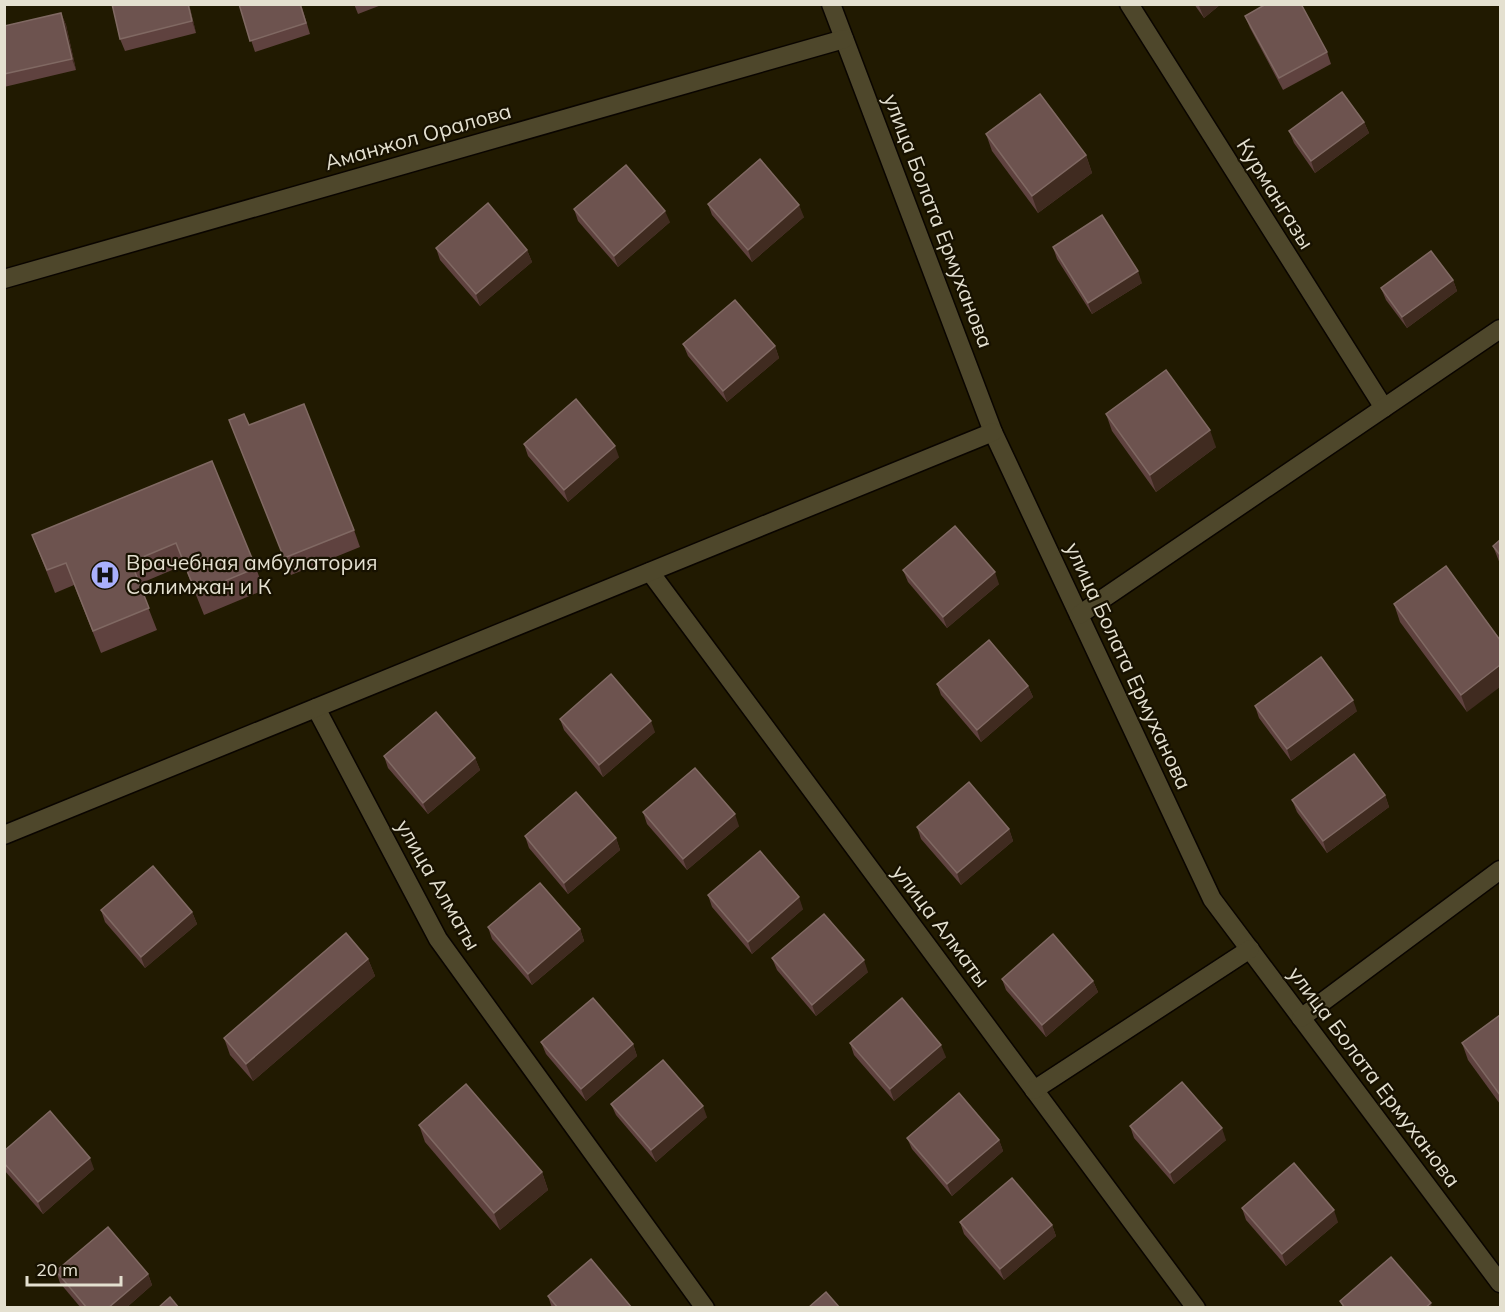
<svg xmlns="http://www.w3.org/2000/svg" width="1505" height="1312" font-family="Mulish,sans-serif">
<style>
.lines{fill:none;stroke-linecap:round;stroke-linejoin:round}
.street-casing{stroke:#0a0500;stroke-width:21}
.street{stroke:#4e472b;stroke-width:18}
.wall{fill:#5f423f}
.shaded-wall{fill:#402b20}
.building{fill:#6d534f;stroke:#806963;stroke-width:1.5}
.labels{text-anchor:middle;stroke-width:4.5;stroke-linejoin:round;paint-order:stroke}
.street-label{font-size:21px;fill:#e4e0d0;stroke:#171100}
.poi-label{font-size:21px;fill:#e4e0d0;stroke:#171100;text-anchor:start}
</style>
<rect width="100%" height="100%" fill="#211a01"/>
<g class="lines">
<g class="street-casing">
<g id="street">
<path d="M831 4 993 432 1212 899 1500 1283"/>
<path d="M1129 4 1384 408"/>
<path d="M4 279 844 39"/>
<path d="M650 572 1196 1308"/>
<path d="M1079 615 1500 329"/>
<path d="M316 708 438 939 705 1308"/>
<path d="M4 835 993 432"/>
<path d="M1301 1018 1500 870"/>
<path d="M1034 1090 1250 949"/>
</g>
</g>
<use href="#street" class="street"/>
</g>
<g class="wall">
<path d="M112 4H189L196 33 125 51 120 39Z"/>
<path d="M239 4H301L310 34 255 52Z"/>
<path d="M354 4H384L358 14Z"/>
<path d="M1194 4H1221L1204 18Z"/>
<path d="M61 13 66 25 76 70 4 87V26Z"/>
<path d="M1245 16 1327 52 1331 64 1283 90 1250 28Z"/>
<path d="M1364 122 1369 133 1315 173 1294 143 1289 131Z"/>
<path d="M986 134 1086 155 1092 173 1038 213 992 151Z"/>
<path d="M708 204 804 217 752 262 712 215Z"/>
<path d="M574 209 670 222 618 267 578 221Z"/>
<path d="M1053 247 1142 283 1092 314 1057 259Z"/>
<path d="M436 248 527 250 532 262 480 306 440 260Z"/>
<path d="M1453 280 1457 291 1407 328 1386 300 1381 288Z"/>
<path d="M683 344 775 346 779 358 727 402 688 356Z"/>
<path d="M1106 414 1216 447 1156 492 1112 431Z"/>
<path d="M229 420 249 425 354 530 360 547 291 575Z"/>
<path d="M524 444 619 457 568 502 528 456Z"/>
<path d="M212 461 256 568 264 590 204 615 184 565 139 584 157 630 101 653 74 585 55 593 32 535Z"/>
<path d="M1500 540V564L1493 546Z"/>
<path d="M1446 566 1467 712 1400 622 1394 604Z"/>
<path d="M903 570 999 584 947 628 908 582Z"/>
<path d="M937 684 1028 686 1033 697 981 742 941 695Z"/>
<path d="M1255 706 1357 711 1291 761 1259 718Z"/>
<path d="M560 719 655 732 603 777 564 730Z"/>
<path d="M384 756 475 758 480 770 428 814 388 768Z"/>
<path d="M1385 795 1389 807 1327 853 1297 812 1292 800Z"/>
<path d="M643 812 739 826 687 870 647 824Z"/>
<path d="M917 827 1009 829 1013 841 961 885 921 839Z"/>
<path d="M525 836 616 838 620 850 568 894 529 848Z"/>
<path d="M708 895 803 909 752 954 712 907Z"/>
<path d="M101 910 192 912 197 924 145 968 105 922Z"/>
<path d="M488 927 580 929 584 941 532 985 492 939Z"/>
<path d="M772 958 868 972 816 1016 777 970Z"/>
<path d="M368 959 375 976 253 1081 230 1055 224 1038Z"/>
<path d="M1002 979 1093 981 1098 992 1046 1037 1006 990Z"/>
<path d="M1500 1015V1104L1468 1060 1462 1043Z"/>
<path d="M541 1042 633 1044 637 1056 586 1101 546 1054Z"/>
<path d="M850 1043 946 1057 894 1101 854 1055Z"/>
<path d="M611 1104 707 1117 656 1162 616 1115Z"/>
<path d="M419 1125 542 1172 548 1190 500 1230 425 1142Z"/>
<path d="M1130 1126 1226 1140 1174 1184 1134 1138Z"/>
<path d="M907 1138 999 1140 1003 1151 952 1196 912 1149Z"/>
<path d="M4 1151 94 1169 43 1214 4 1170Z"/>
<path d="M1242 1208 1338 1222 1286 1266 1246 1220Z"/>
<path d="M960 1222 1052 1225 1056 1236 1004 1280 964 1234Z"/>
<path d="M56 1271 148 1274 152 1285 126 1308H81L60 1283Z"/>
<path d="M548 1296 632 1308H552Z"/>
</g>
<g class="shaded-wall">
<path d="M188 4H189L196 33 192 21Z"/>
<path d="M1201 4H1221L1204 18 1199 6Z"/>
<path d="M61 13 66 25 76 70 72 59Z"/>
<path d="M1364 122 1369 133 1315 173 1311 161Z"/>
<path d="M1086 155 1092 173 1038 213 1032 196Z"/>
<path d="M799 205 804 217 752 262 748 250Z"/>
<path d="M665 211 670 222 618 267 614 256Z"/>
<path d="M527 250 532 262 480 306 476 294Z"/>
<path d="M1138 271 1142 283 1092 314 1088 303Z"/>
<path d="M1453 280 1457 291 1407 328 1402 317Z"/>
<path d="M775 346 779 358 727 402 723 391Z"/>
<path d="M1210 430 1216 447 1156 492 1150 475Z"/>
<path d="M615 446 619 457 568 502 564 490Z"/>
<path d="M995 572 999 584 947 628 943 617Z"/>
<path d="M1500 665V687L1467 712 1461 695Z"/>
<path d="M1028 686 1033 697 981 742 977 730Z"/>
<path d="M1353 700 1357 711 1291 761 1287 749Z"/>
<path d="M651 721 655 732 603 777 599 765Z"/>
<path d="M475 758 480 770 428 814 423 803Z"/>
<path d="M1385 795 1389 807 1327 853 1323 841Z"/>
<path d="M735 814 739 826 687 870 683 859Z"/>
<path d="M1009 829 1013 841 961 885 957 873Z"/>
<path d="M616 838 620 850 568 894 564 883Z"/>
<path d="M799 897 803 909 752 954 748 942Z"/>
<path d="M192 912 197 924 145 968 141 957Z"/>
<path d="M580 929 584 941 532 985 528 974Z"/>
<path d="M368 959 375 976 253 1081 246 1064Z"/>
<path d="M864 960 868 972 816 1016 812 1005Z"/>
<path d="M1093 981 1098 992 1046 1037 1042 1025Z"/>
<path d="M633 1044 637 1056 586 1101 581 1089Z"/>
<path d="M941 1045 946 1057 894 1101 890 1089Z"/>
<path d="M703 1106 707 1117 656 1162 651 1150Z"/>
<path d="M1222 1128 1226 1140 1174 1184 1170 1173Z"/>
<path d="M999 1140 1003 1151 952 1196 947 1184Z"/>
<path d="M90 1158 94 1169 43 1214 38 1202Z"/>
<path d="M542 1172 548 1190 500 1230 494 1213Z"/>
<path d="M1334 1210 1338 1222 1286 1266 1282 1254Z"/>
<path d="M1052 1225 1056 1236 1004 1280 1000 1269Z"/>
<path d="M148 1274 152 1285 126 1308H108Z"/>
<path d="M1431 1303 1432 1308H1425Z"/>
</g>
<g class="building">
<path d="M112 4H188L192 21 120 39Z"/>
<path d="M239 4H300L306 23 250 41Z"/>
<path d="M1266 4H1301L1327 52 1279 78 1245 16Z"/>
<path d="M61 13 72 59 4 74V26Z"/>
<path d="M1342 92 1364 122 1311 161 1289 131Z"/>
<path d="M1040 94 1086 155 1032 196 986 134Z"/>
<path d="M760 159 799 205 748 250 708 204Z"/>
<path d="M626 165 665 211 614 256 574 209Z"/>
<path d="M488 203 527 250 476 294 436 248Z"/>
<path d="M1102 215 1138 271 1088 303 1053 247Z"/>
<path d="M1431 251 1453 280 1402 317 1381 288Z"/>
<path d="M735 300 775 346 723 391 683 344Z"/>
<path d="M1166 370 1210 430 1150 475 1106 414Z"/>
<path d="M576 399 615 446 564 490 524 444Z"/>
<path d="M304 404 354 530 284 558 229 420 244 414 249 425Z"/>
<path d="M212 461 256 568 196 593 176 543 131 562 149 608 93 631 66 563 47 570 32 535Z"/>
<path d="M955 526 995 572 943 617 903 570Z"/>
<path d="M1500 540V555L1493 546Z"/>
<path d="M1446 566 1500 640V665L1461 695 1394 604Z"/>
<path d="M989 640 1028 686 977 730 937 684Z"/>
<path d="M1321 657 1353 700 1287 749 1255 706Z"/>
<path d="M611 674 651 721 599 765 560 719Z"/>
<path d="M436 712 475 758 423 803 384 756Z"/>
<path d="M1354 754 1385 795 1323 841 1292 800Z"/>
<path d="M695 768 735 814 683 859 643 812Z"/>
<path d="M969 782 1009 829 957 873 917 827Z"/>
<path d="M576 792 616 838 564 883 525 836Z"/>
<path d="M760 851 799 897 748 942 708 895Z"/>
<path d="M153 866 192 912 141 957 101 910Z"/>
<path d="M540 883 580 929 528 974 488 927Z"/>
<path d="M824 914 864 960 812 1005 772 958Z"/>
<path d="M346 933 368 959 246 1064 224 1038Z"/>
<path d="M1053 934 1093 981 1042 1025 1002 979Z"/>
<path d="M593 998 633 1044 581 1089 541 1042Z"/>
<path d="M902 998 941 1045 890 1089 850 1043Z"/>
<path d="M1500 1015V1095L1462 1043Z"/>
<path d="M663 1060 703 1106 651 1150 611 1104Z"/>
<path d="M1182 1082 1222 1128 1170 1173 1130 1126Z"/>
<path d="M466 1084 542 1172 494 1213 419 1125Z"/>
<path d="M959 1093 999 1140 947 1184 907 1138Z"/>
<path d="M50 1111 90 1158 38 1202 4 1163V1151Z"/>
<path d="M1294 1163 1334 1210 1282 1254 1242 1208Z"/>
<path d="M1012 1178 1052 1225 1000 1269 960 1222Z"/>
<path d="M108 1227 148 1274 108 1308H87L56 1271Z"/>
<path d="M1391 1257 1431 1303 1425 1308H1345L1340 1301Z"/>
<path d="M591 1259 632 1308H558L548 1296Z"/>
<path d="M826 1292 840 1308H808Z"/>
<path d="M170 1297 179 1308H158Z"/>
</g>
<defs>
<g id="hospital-disc" transform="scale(1.5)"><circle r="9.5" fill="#a9b0fc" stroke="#171100"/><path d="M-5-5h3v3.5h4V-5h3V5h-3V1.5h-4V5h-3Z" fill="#111"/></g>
</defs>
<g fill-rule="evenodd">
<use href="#hospital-disc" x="105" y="575"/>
</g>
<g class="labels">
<g class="street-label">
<text transform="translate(418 137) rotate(-16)" y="7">Аманжол Оралова</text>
<text transform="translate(1275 194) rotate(58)" y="7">Курмангазы</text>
<text transform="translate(938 221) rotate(69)" y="7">улица Болата Ермуханова</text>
<text transform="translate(1128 666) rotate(65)" y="7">улица Болата Ермуханова</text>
<text transform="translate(438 885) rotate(60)" y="7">улица Алматы</text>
<text transform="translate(941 926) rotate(53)" y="7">улица Алматы</text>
<text transform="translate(1374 1077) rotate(53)" y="7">улица Болата Ермуханова</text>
</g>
<g class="poi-label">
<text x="126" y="570">Врачебная амбулатория<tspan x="126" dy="24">Салимжан и К</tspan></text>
</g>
</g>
<rect width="1505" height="1312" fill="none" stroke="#e4e0d0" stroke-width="12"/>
<path d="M27 1276v9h94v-9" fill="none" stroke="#e4e0d0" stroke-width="3"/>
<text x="36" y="1276" font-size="18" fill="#e4e0d0" stroke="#171100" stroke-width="4.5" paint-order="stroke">20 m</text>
</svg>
